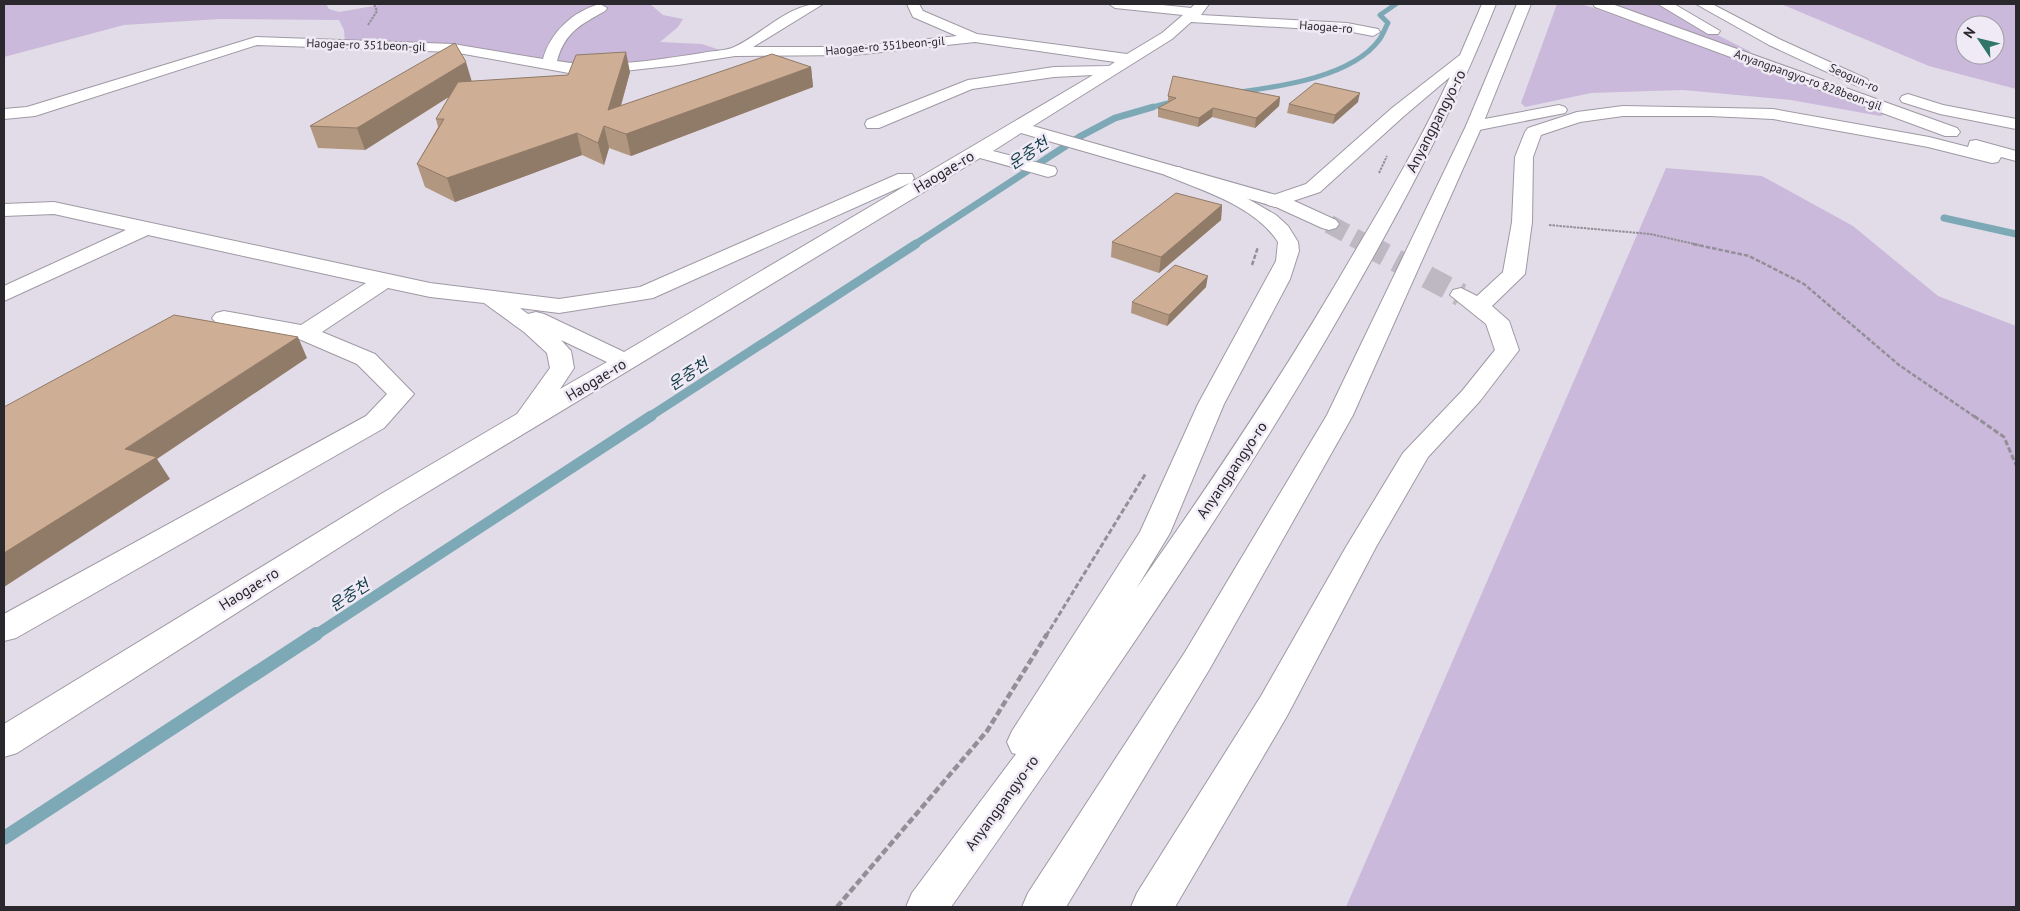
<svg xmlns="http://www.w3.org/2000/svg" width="2020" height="911" font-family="'PT Sans','Noto Sans KR',sans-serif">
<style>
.green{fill:#cab9da;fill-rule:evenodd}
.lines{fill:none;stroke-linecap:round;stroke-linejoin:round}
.stream-far4{stroke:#7da9b6;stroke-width:5}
.stream-far3{stroke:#7da9b6;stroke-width:7}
.stream-far2{stroke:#7da9b6;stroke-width:9}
.stream-far1{stroke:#7da9b6;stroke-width:11}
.stream{stroke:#7da9b6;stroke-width:14}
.minor-tunnel-far1{stroke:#bdb8c2;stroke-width:19;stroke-dasharray:19 9;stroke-linecap:butt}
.minor-tunnel{stroke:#bdb8c2;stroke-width:23;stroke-dasharray:23 12;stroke-linecap:butt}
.minor-casing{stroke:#9f99a4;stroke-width:2}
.major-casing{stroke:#9f99a4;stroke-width:2}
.path-far3{stroke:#938f98;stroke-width:2;stroke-dasharray:2.5 1;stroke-linecap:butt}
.path-far2{stroke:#938f98;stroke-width:2.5;stroke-dasharray:4.5 2;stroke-linecap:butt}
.path-far1{stroke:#938f98;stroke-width:3;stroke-dasharray:5.5 2.5;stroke-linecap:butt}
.path{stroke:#938f98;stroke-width:4.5;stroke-dasharray:7 3;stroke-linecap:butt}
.minor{fill:#fff;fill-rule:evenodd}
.major{fill:#fff;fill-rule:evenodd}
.wall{fill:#b19680}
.shaded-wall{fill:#907a68}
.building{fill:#ceae95;stroke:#907a68}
.labels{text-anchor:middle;stroke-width:5;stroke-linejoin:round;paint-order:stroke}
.far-street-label{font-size:12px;fill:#2a282c;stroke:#efeaf5}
.street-label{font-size:15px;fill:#2a282c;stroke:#efeaf5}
.water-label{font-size:16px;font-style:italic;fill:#143e48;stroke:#efeaf5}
</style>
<rect width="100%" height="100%" fill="#e2dce8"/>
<g class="green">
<path d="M4 4H326L329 9 339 12 385 4H650L663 15 683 19 678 27 660 42 702 44 726 52 678 61 569 68 453 48 345 43 344 30 339 20 219 19 124 25 4 57Z"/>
<path d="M1557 4H1580L1594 8 1887 114 1880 116 1791 100 1683 90 1591 93 1525 107 1521 103Z"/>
<path d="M1612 4H1656L1751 52 1746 53Z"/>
<path d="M1781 4H2016V89L1929 66ZM1965 25H1995V55H1965Z"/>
<path d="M1666 168 1762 176 1853 226 1938 296 2016 326V907H1346Z"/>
</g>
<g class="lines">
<g class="stream-far4">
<path d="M1233 93C1276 87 1351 78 1379 40 1383 35 1385 28 1388 23L1380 15 1396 4"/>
<path d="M1149 108 1179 100"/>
</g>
<g class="stream-far3">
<path d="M1944 218 2016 234"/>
<path d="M914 245 1081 136 1115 118 1153 107"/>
</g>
<path class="stream-far2" d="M649 417 916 244"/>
<path class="stream-far1" d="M314 636 651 416"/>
<path class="stream" d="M4 838 316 634"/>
<path class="minor-tunnel-far1" d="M1329 224 1368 245"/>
<path class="minor-tunnel" d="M1365 244 1461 295"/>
<g class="minor-casing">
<g id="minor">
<path d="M600 4 607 8 605 11C580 25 565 32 557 61 603 69 656 60 702 53 711 51 723 51 732 48 761 36 789 2 823 4L753 47H853L957 36 913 17 907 4H919L923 11 977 34 1127 54 1162 33 1183 15 1115 8 1109 4H1153L1191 8 1195 4H1209L1201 15 1347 23 1378 29 1380 32 1373 36 1347 31 1191 22 1172 39 1033 126 1290 199 1336 220 1339 224 1336 228 1329 230 1322 228 1276 207 1021 133 993 151 1055 167 1057 171 1055 175 1048 177 980 158 401 508 17 753 4 757V724L381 494 517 414 550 368 547 353 524 332 484 303 430 297 388 288 322 332 375 354 414 394 384 428 16 638 4 641V614L366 416 387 394 357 364 299 339 224 325 216 323 212 318 216 313 224 311 301 325 366 283 148 235 4 301V286L126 230 54 214 4 216V204L54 202 430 283 559 299 640 287 898 174H912L914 178 912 182 653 298 559 313 520 308 528 314 536 312 544 314 624 352 1093 75 1054 77 972 89 879 128H867L865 124 867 120 968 80 1054 67 1109 66 1115 62 975 42 853 55 735 56 678 65 615 72 569 73 453 52 257 45 35 116 4 119V109L27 107 256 37 453 44 543 59C550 33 573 11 600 4ZM561 340 607 362 560 389 574 368 571 351Z"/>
<path d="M1593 4H1612L1957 128 1960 132 1957 136H1945L1595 7Z"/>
<path d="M1658 4H1674L1720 31 1718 34H1708Z"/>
<path d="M1696 4H1712L1779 39 1867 79 1869 82 1861 87 1855 85 1769 45Z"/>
<path d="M1908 94 1943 105 2016 119V129L1940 114 1902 102 1900 99 1902 96Z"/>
<path d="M1559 105 1565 107 1567 110 1565 113 1474 131 1468 130 1466 126 1468 122 1474 121Z"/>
<path d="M1623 106 1773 109 1929 137 1968 147 1970 141 1976 140 2016 151V161L2001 157 1998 162 1992 163 1928 147 1773 119 1710 116H1623L1580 122 1541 135 1533 157 1532 222 1525 274 1492 306 1509 321 1519 350 1480 401 1428 457 1376 547 1287 716 1175 907H1131L1137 893 1261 696 1346 547 1403 453 1462 391 1495 350 1486 324 1450 295 1453 290 1461 288 1477 296 1503 272 1512 222 1515 157 1525 132 1528 128 1577 112Z"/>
</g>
</g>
<g class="major-casing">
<g id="major">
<path d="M1482 4H1496C1450 120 1391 228 1328 336 1213 533 1082 720 951 907H906L912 893 1016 754 1012 753 1007 742 1012 731 1140 532 1198 404 1276 261 1278 242C1255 206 1203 191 1165 175L1163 171 1165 167H1179L1243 196 1276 215 1288 226 1298 242 1299 251 1290 279 1224 404 1170 533 1136 589C1213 480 1287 369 1354 253 1388 196 1422 138 1450 77L1404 116 1320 192 1275 207 1268 205 1265 201 1268 197 1306 184 1392 108 1460 55Z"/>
<path d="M1517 4H1531L1482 126 1353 415 1209 670 1066 907H1022L1028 893 1185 652 1327 415 1466 126Z"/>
</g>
</g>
<g class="path-far3">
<path d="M368 25 377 11 374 4H371"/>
<path d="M1379 173 1387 156"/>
<path d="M1549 225 1650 234 1699 245"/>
</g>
<g class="path-far2">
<path d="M1693 244 1749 256 1804 284 1899 365 1975 417"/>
<path d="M1252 265 1258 247"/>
</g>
<g class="path-far1">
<path d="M1974 416 2004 437 2016 465"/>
<path d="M1046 636 1146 473"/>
</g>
<path class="path" d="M837 907 987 731 1047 634"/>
<use href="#minor" class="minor"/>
<use href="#major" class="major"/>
</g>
<g class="wall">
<path d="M811 67 813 87 631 156 609 148 604 165 582 155 455 202 425 187 417 164 438 127 436 119 449 97 365 150 318 148 310 126 472 81 630 72 621 106Z"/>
<path d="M1168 96 1280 97 1279 106 1255 128 1212 117 1198 127 1158 117V108L1168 103Z"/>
<path d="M1358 102 1333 124 1287 113 1289 104Z"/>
<path d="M1222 205 1221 220 1159 273 1111 257 1112 242Z"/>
<path d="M1206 287 1167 326 1131 313 1132 302Z"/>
</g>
<g class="shaded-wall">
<path d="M626 52 630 72 614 130 608 110Z"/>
<path d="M466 62 472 82 365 150 357 128Z"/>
<path d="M811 67 813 87 631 156 626 134Z"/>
<path d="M1360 93 1358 102 1333 124 1335 115Z"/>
<path d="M1280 97 1279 106 1255 128 1256 118Z"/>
<path d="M1213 108 1212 117 1198 127 1199 118Z"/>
<path d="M604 126 609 148 604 165 598 143Z"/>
<path d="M577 133 582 155 455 202 447 178Z"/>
<path d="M1222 205 1221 220 1159 273 1161 257Z"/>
<path d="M1208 276 1206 287 1167 326 1169 315Z"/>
<path d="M298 337 307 358 157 459 170 479 4 587V553L125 449Z"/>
</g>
<g class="building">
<path d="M455 43 466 62 357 128 310 126Z"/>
<path d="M626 52 608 110 772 54 811 67 626 134 604 126 598 143 577 133 447 178 417 164 444 119H436L458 82 568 75 576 55Z"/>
<path d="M1173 76 1280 97 1256 118 1213 108 1199 118 1158 108 1176 98 1168 96Z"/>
<path d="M1315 83 1360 93 1335 115 1289 104Z"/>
<path d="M1176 193 1222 205 1161 257 1112 242Z"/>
<path d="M1175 265 1208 276 1169 315 1132 302Z"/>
<path d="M174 315 298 337 125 449 157 457 4 553V407Z"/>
</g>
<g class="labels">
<g class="far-street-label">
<text transform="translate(1326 27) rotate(4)" y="4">Haogae-ro</text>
<text transform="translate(366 45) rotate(2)" y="4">Haogae-ro 351beon-gil</text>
<text transform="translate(885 46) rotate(-5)" y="4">Haogae-ro 351beon-gil</text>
<text transform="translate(1854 78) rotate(24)" y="4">Seogun-ro</text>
<text transform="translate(1808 80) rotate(20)" y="4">Anyangpangyo-ro 828beon-gil</text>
</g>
<g class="street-label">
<text transform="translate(1436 121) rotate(-63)" y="5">Anyangpangyo-ro</text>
<text transform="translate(944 172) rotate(-31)" y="5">Haogae-ro</text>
<text transform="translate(596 380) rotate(-31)" y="5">Haogae-ro</text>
<text transform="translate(1232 470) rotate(-56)" y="5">Anyangpangyo-ro</text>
<text transform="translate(249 589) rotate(-32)" y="5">Haogae-ro</text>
<text transform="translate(1002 803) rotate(-54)" y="5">Anyangpangyo-ro</text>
</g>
<g class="water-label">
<text transform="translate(1028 153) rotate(-33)" y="6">운중천</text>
<text transform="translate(688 374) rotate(-33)" y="6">운중천</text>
<text transform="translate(349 595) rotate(-33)" y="6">운중천</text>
</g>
</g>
<rect width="2020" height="911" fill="none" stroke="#2a282c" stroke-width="10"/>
<g transform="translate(1980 40) rotate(305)"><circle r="24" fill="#efeaf5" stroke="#a09ca5"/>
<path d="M0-4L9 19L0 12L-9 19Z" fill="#307569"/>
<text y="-8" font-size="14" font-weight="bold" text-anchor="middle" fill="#2a282c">N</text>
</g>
</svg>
